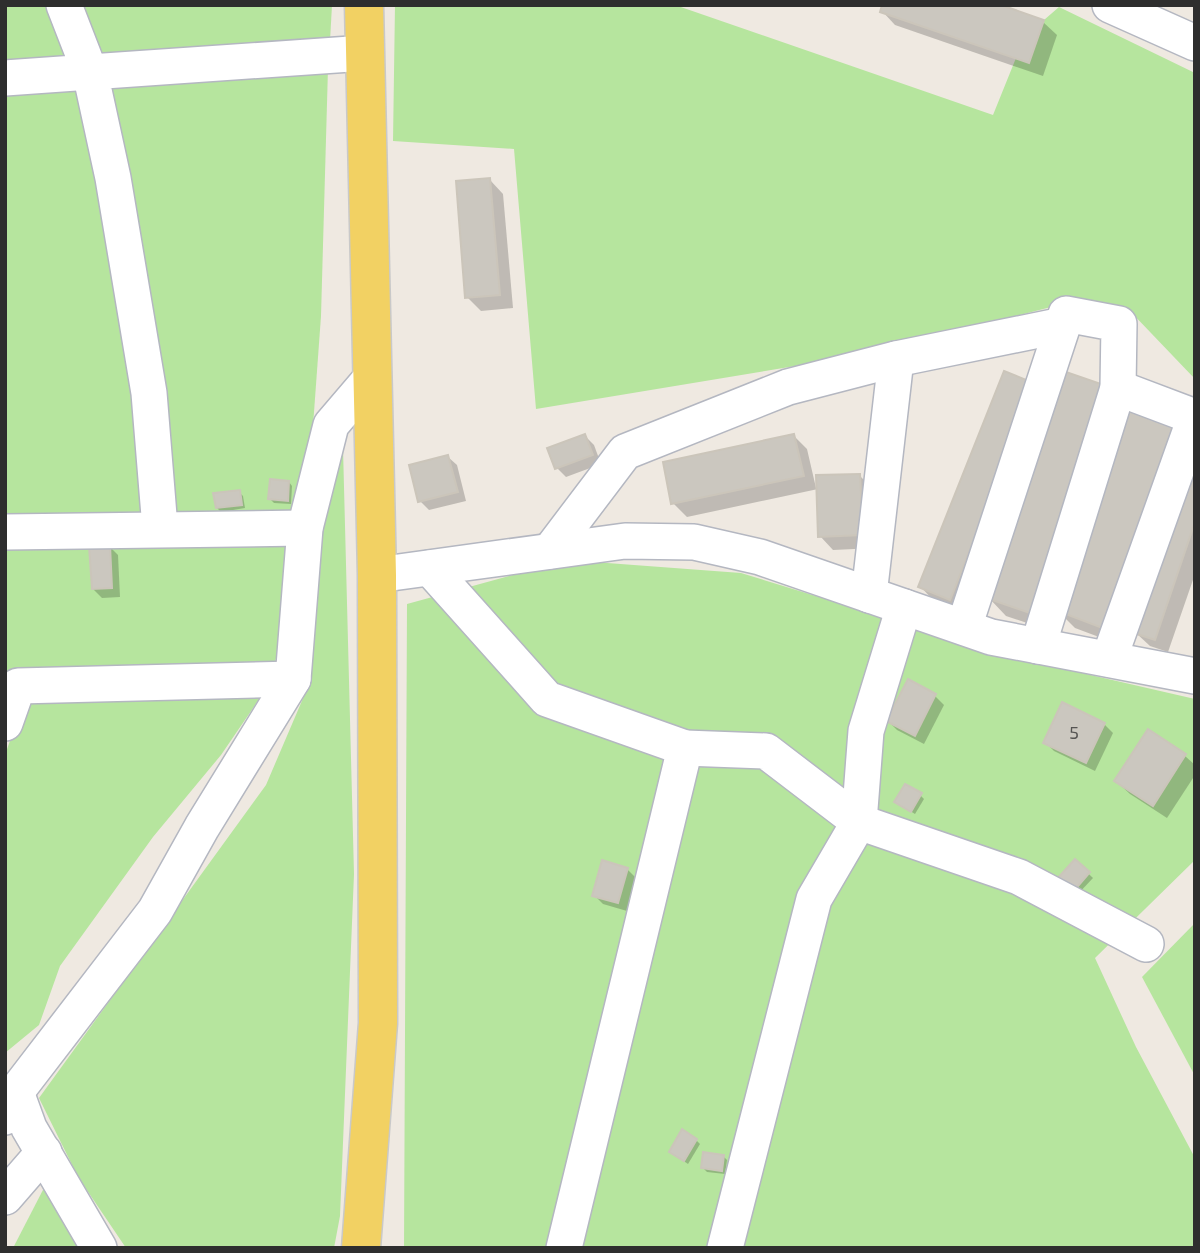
<svg xmlns="http://www.w3.org/2000/svg" width="1200" height="1253" font-family="'Exo 2',sans-serif">
<style>
.green{fill:#b6e59e}
.shadow{fill:#0003}
.building{fill:#cbc7bf;stroke:#cbc5ba;stroke-width:2}
.lines{fill:none;stroke-linecap:round;stroke-linejoin:round}
.minor-casing{stroke:#b4b7c1;stroke-width:38}
.major-casing{stroke:#c9c9c9;stroke-width:41}
.minor{stroke:#fff;stroke-width:35}
.major{stroke:#f2d163;stroke-width:38}
.labels{text-anchor:middle;stroke-width:7;stroke-linejoin:round;paint-order:stroke}
.number-label{font-size:18px;fill:#555452}
</style>
<rect width="100%" height="100%" fill="#efe9e1"/>
<g class="green">
<path d="M5 5H52L72 59 5 65Z"/>
<path d="M72 5H332L330 41 93 63Z"/>
<path d="M395 5H675L993 115 1016 58 1029 63 1044 20 1059 7 1195 73V379L1129 310 1051 307 874 353 536 409 514 149 393 141Z"/>
<path d="M328 68 321 316 310 467 295 515H175L103 81Z"/>
<path d="M84 83 117 243 145 514 5 522V88Z"/>
<path d="M343 448 354 874 340 1216 334 1248H126L78 1177 39 1098 266 785 310 682 322 527Z"/>
<path d="M245 534 296 546 274 669 5 679V539Z"/>
<path d="M567 560 741 573 1021 659 1195 699V860L1095 958 1136 1047 1195 1158V1248H404L407 604Z"/>
<path d="M266 689 221 755 153 837 60 966 39 1025 5 1053V755L26 695Z"/>
<path d="M1195 923V1076L1142 977Z"/>
<path d="M45 1186 80 1248H13Z"/>
</g>
<g class="shadow">
<path d="M882 11 1043 22 1057 35 1043 76 895 25Z"/>
<path d="M490 180 503 194 513 308 481 311 467 297Z"/>
<path d="M1005 373 964 612 933 600 920 586Z"/>
<path d="M585 436 594 445 601 464 566 477 557 468Z"/>
<path d="M794 436 807 449 816 488 860 476 873 489 876 548 833 550 820 536 818 489 687 517 673 503Z"/>
<path d="M1195 443 1123 646 1075 628 1055 608 1048 630 1006 616 988 597Z"/>
<path d="M448 457 457 465 466 501 429 510 420 501 411 466Z"/>
<path d="M1195 459V574L1168 652 1150 646 1136 633Z"/>
<path d="M289 482 292 486 291 504 274 503 270 499Z"/>
<path d="M239 492 243 496 245 508 221 512 217 508Z"/>
<path d="M109 546 118 555 120 597 102 598 93 589Z"/>
<path d="M908 682 935 696 944 705 924 744 897 730 888 721Z"/>
<path d="M1104 724 1113 733 1095 771 1054 751 1045 742Z"/>
<path d="M1148 732 1185 756 1195 765V775L1167 818 1130 794 1116 781Z"/>
<path d="M920 795 924 799 915 814 896 802Z"/>
<path d="M1075 861 1093 878 1077 895Z"/>
<path d="M627 869 636 878 627 911 603 904 594 895Z"/>
<path d="M696 1140 700 1144 688 1164 675 1155Z"/>
<path d="M723 1156 727 1160 725 1174 707 1172 703 1168Z"/>
</g>
<g class="building">
<path d="M882 5H1001L1044 20 1029 63 880 12Z"/>
<path d="M490 178 500 295 465 298 456 181Z"/>
<path d="M1004 371 1036 384 950 600 918 587Z"/>
<path d="M1063 371 1107 386 1030 613 986 598Z"/>
<path d="M1128 406 1179 425 1105 629 1055 610Z"/>
<path d="M585 434 593 455 555 469 547 448Z"/>
<path d="M794 434 804 476 671 504 663 462Z"/>
<path d="M1195 454V522L1155 640 1134 633Z"/>
<path d="M448 455 458 492 418 502 409 465Z"/>
<path d="M860 474 863 535 818 537 816 475Z"/>
<path d="M270 479 289 481 288 501 268 499Z"/>
<path d="M240 490 242 505 216 508 213 493Z"/>
<path d="M110 545 112 588 92 589 89 546Z"/>
<path d="M908 679 936 694 915 736 886 721Z"/>
<path d="M1062 702 1105 723 1086 763 1043 743Z"/>
<path d="M1148 729 1186 754 1153 806 1114 781Z"/>
<path d="M905 784 922 793 911 812 894 802Z"/>
<path d="M1075 859 1090 872 1072 893 1057 879Z"/>
<path d="M602 860 628 868 618 903 592 896Z"/>
<path d="M682 1129 697 1139 684 1161 669 1152Z"/>
<path d="M703 1152 724 1155 722 1171 701 1168Z"/>
</g>
<g class="lines">
<g class="minor-casing">
<g id="minor">
<path d="M1110 5 1195 43"/>
<path d="M5 78 90 72 64 5"/>
<path d="M1118 388 1195 417"/>
<path d="M160 528 149 393 113 178 90 72 365 53"/>
<path d="M5 532 305 528"/>
<path d="M550 551 625 452 788 387 896 359 1063 325 1066 314 1119 324 1118 388 1038 646"/>
<path d="M430 568 547 699 685 748 564 1248"/>
<path d="M377 575 625 541 694 542 760 557 991 637 1195 676"/>
<path d="M869 595 896 359"/>
<path d="M964 627 1063 325"/>
<path d="M1109 659 1195 418"/>
<path d="M5 723 18 686 293 679"/>
<path d="M685 748 766 751 859 822"/>
<path d="M859 822 866 731 904 607"/>
<path d="M5 1094 16 1092 29 1128 99 1248"/>
<path d="M5 1117 16 1092 155 911 202 827 293 679 305 528 331 425 372 377"/>
<path d="M5 1197 44 1152"/>
<path d="M725 1248 814 899 859 822 1019 877 1146 944"/>
</g>
</g>
<g class="major-casing">
<path id="major" d="M361 1248 378 1023 377 575 364 5"/>
</g>
<use href="#minor" class="minor"/>
<use href="#major" class="major"/>
</g>
<g class="labels">
<g class="number-label">
<text x="1074" y="739">5</text>
</g>
</g>
<rect width="1200" height="1253" fill="none" stroke="#2e2e2e" stroke-width="14"/>
</svg>
